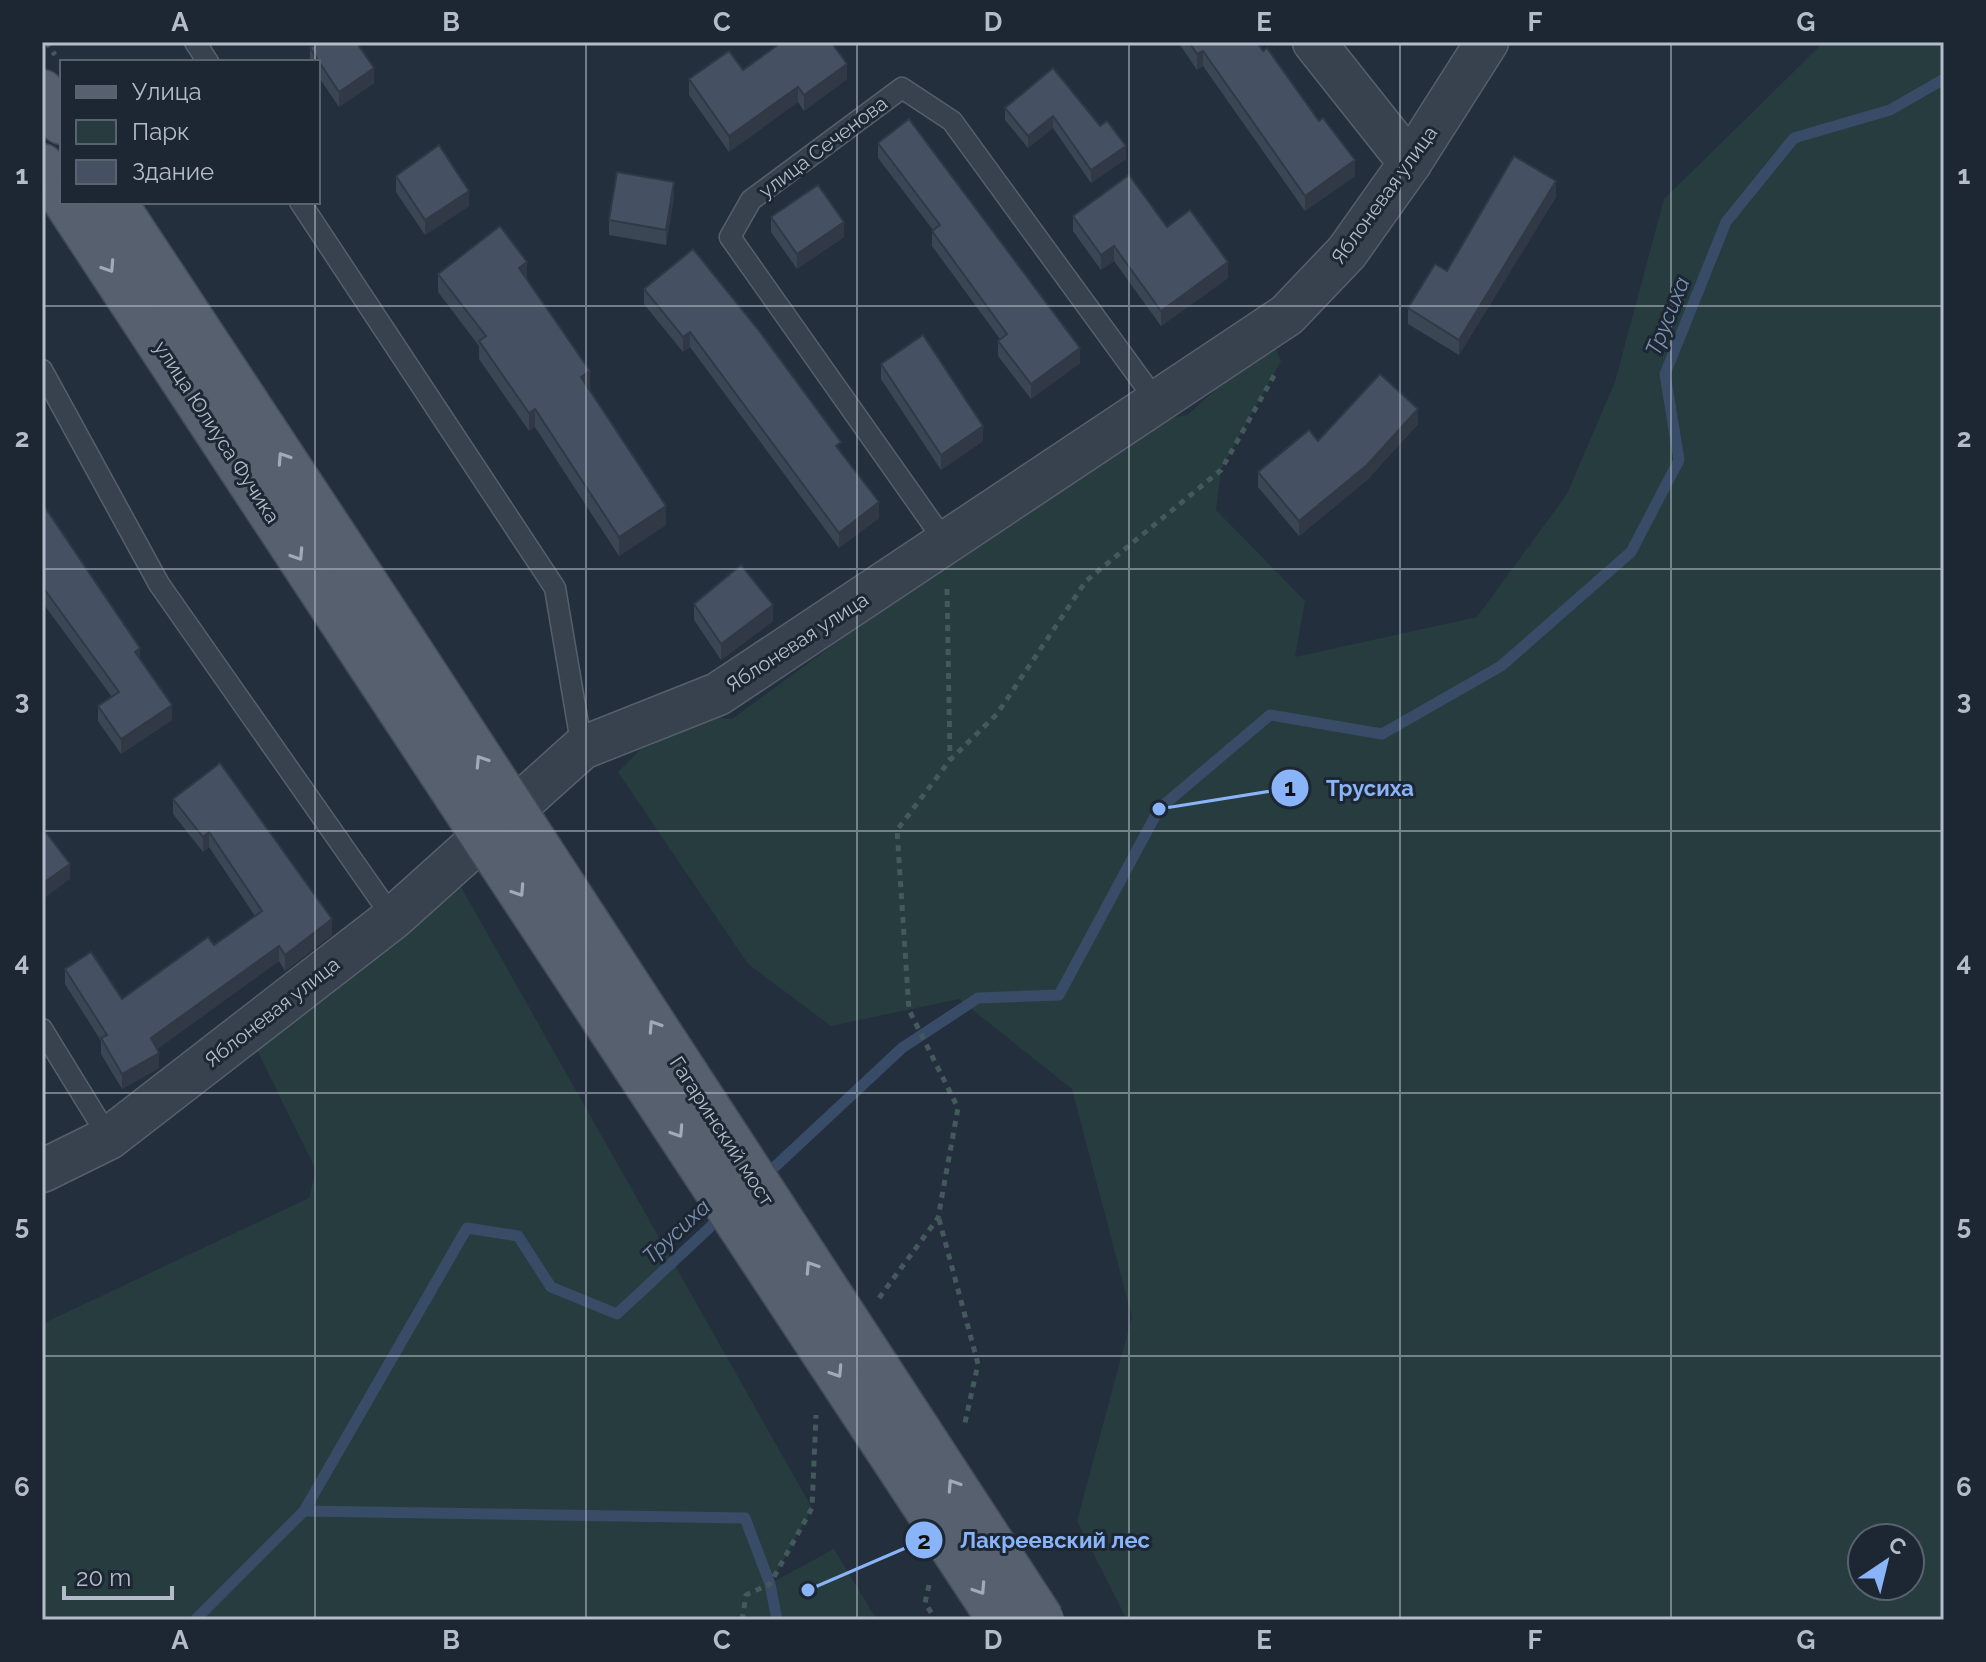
<svg xmlns="http://www.w3.org/2000/svg" width="1986" height="1662" font-family="Raleway,sans-serif">
<style>
.green{fill:#263c3f;fill-rule:evenodd}
.lines{fill:none;stroke-linecap:round;stroke-linejoin:round}
.stream{stroke:#394c67;stroke-width:11}
.service-casing{stroke:#565f6c;stroke-width:23}
.minor-casing{stroke:#565f6c;stroke-width:45}
.primary-casing{stroke:#414a57;stroke-width:47}
.path{stroke:#44595c;stroke-width:5;stroke-dasharray:6 6;stroke-linecap:butt}
.service{stroke:#38414e;stroke-width:20}
.minor{stroke:#38414e;stroke-width:42}
.primary{stroke:#56606e;stroke-width:44}
.primary-bridge-casing{stroke:#414a57;stroke-width:47;stroke-linecap:butt}
.primary-bridge{stroke:#56606e;stroke-width:44}
.wall{fill:#3b4654}
.shaded-wall{fill:#303945}
.building{fill:#455162;stroke:#303945;stroke-width:2}
.oneway{stroke:#a1aab7}
.grid{fill:none;stroke:#b4bcc9;stroke-width:2;stroke-opacity:0.55}
.labels{text-anchor:middle;stroke-width:6;stroke-linejoin:round;paint-order:stroke}
.street-label{font-size:20px;fill:#b4bcc9;stroke:#1d2633}
.water-label{font-size:22px;font-style:italic;fill:#7c92b1;stroke:#1d2633}
.leader{fill:none;stroke:#8ab4f8;stroke-width:3}
.callout-dot{fill:#8ab4f8;stroke:#1d2633;stroke-width:3}
.mark-label{font-size:24px;text-anchor:middle;font-weight:bold;fill:#111}
.callout-label{font-size:22px;text-anchor:middle;font-weight:bold;fill:#8ab4f8;stroke:#1d2633;stroke-width:6;stroke-linejoin:round;paint-order:stroke}
.neatline{fill:none;stroke:#b4bcc9;stroke-width:3}
.grid-label{font-size:26px;text-anchor:middle;font-weight:bold;fill:#b4bcc9}
</style>
<rect width="100%" height="100%" fill="#242f3e"/>
<g class="green">
<path d="M1824 42H1944V1620H1127L1077 1521 1132 1317 1072 1089 959 999 831 1026 748 964 618 772 677 713 732 719 1137 423 1187 415 1272 340 1281 361 1221 470 1216 510 1305 601 1295 657 1477 617 1567 494 1615 382 1664 199ZM1862 1538H1910V1586H1862Z"/>
<path d="M453 873 812 1508 771 1583 834 1549 877 1620H42V1324L309 1198 316 1170 254 1044Z"/>
</g>
<g class="lines">
<g class="stream">
<path d="M764 1177 902 1048 978 998 1059 995 1159 809 1270 715 1382 734 1501 666 1631 552 1679 460 1665 374 1726 222 1794 138 1890 110 1944 79"/>
<path d="M304 1511 745 1518 770 1584 777 1620"/>
<path d="M195 1620 304 1511 467 1228 518 1236 551 1287 617 1314 722 1216"/>
</g>
<g class="service-casing">
<g id="service">
<path d="M195 42 208 62"/>
<path d="M300 202 555 588 582 748"/>
<path d="M42 370 159 584 393 918"/>
<path d="M946 543 730 237 751 200 902 88 952 121 1157 402"/>
<path d="M42 1029 109 1138"/>
</g>
</g>
<g class="minor-casing">
<g id="minor">
<path d="M1314 42 1410 163"/>
<path d="M42 1171 109 1138 393 918 582 748 718 694 1287 315 1347 252 1410 163 1487 42"/>
</g>
</g>
<g class="primary-casing">
<g id="primary">
<path d="M42 92 62 122"/>
<path d="M42 166 62 196"/>
<path d="M66 202 369 663"/>
<path d="M114 202 403 640"/>
</g>
</g>
<g class="path">
<path d="M46 42 55 55"/>
<path d="M947 589 950 759"/>
<path d="M939 1219 978 1364 964 1427"/>
<path d="M879 1298 938 1218 958 1108 909 1010 897 830 950 760 997 714 1086 581 1221 470 1276 372"/>
<path d="M929 1585 925 1603 936 1620"/>
<path d="M742 1620 746 1595 770 1584 812 1508 816 1415"/>
</g>
<use href="#service" class="service"/>
<use href="#minor" class="minor"/>
<use href="#primary" class="primary"/>
<g class="primary-bridge-casing">
<g id="primary-bridge">
<path d="M403 640 1042 1620"/>
<path d="M369 663 1000 1620"/>
</g>
</g>
<use href="#primary-bridge" class="primary-bridge"/>
</g>
<g class="wall">
<path d="M1178 42H1257L1355 176 1305 211 1203 66 1197 70Z"/>
<path d="M310 48 374 83 339 107 318 76V62H310Z"/>
<path d="M1053 68 1126 159 1091 183 1053 128 1028 148 1005 120V108Z"/>
<path d="M743 70 847 79 804 111 798 102 729 152 689 95V79Z"/>
<path d="M878 143 1080 363 1031 399 998 356V341L1000 339 932 246V231L933 230 878 158Z"/>
<path d="M396 176 469 206 425 235 396 192Z"/>
<path d="M674 197 666 245 609 235V220Z"/>
<path d="M1556 197 1459 355 1408 324V308L1447 271Z"/>
<path d="M1073 216 1167 227 1228 278 1161 326 1114 261 1101 270 1073 231Z"/>
<path d="M771 217 844 237 797 269 771 232Z"/>
<path d="M438 274 527 279 666 525 619 556 535 427 529 431 479 359V346L438 292Z"/>
<path d="M644 289 841 452 879 518 839 548 690 347 683 352 644 304Z"/>
<path d="M881 364 983 441 941 470 881 379Z"/>
<path d="M1418 424 1367 480 1299 536 1258 487V472L1318 441Z"/>
<path d="M42 503 140 659 172 720 121 754 98 721V706L112 697 42 602Z"/>
<path d="M694 604 773 621 721 660 694 620Z"/>
<path d="M173 799 332 935 285 971 279 961 157 1049 159 1068 122 1089 101 1054V1041L65 984V969L122 999 214 945 255 916 209 847 203 852 173 814Z"/>
</g>
<g class="shaded-wall">
<path d="M1203 51V66L1197 70V54Z"/>
<path d="M847 64V79L804 111V95Z"/>
<path d="M374 68V83L339 107V92Z"/>
<path d="M798 87V102L729 152V136Z"/>
<path d="M1053 116V128L1028 148V136Z"/>
<path d="M1126 146V159L1091 183V170Z"/>
<path d="M1355 160V176L1305 211V196Z"/>
<path d="M1556 181V197L1459 355V340Z"/>
<path d="M674 182V197L666 245V230Z"/>
<path d="M469 191V206L425 235V220Z"/>
<path d="M844 222V237L797 269V254Z"/>
<path d="M1114 246V261L1101 270V255Z"/>
<path d="M527 262V280L519 268Z"/>
<path d="M1228 262V278L1161 326V311Z"/>
<path d="M690 332V347L683 352V337Z"/>
<path d="M1080 348V363L1031 399V384Z"/>
<path d="M590 371V390L581 396V377Z"/>
<path d="M535 409V427L529 431V413Z"/>
<path d="M1418 409V424L1367 480 1299 536V521Z"/>
<path d="M983 426V441L941 470V455Z"/>
<path d="M879 502V518L839 548V533Z"/>
<path d="M666 506V525L619 556V537Z"/>
<path d="M773 605V621L721 660V644Z"/>
<path d="M140 648V663L135 652Z"/>
<path d="M172 705V720L121 754V739Z"/>
<path d="M209 832V847L203 852V837Z"/>
<path d="M70 864V879L42 900V884Z"/>
<path d="M332 919V935L285 971V955Z"/>
<path d="M279 946V961L151 1053V1038Z"/>
<path d="M159 1053V1068L122 1089V1074Z"/>
</g>
<g class="building">
<path d="M319 42H356L374 68 339 92 310 48Z"/>
<path d="M782 42H831L847 64 804 95 798 87 729 136 689 79 729 51 743 70Z"/>
<path d="M1189 42H1257L1263 51 1267 48 1319 121 1323 118 1355 160 1305 196 1203 51 1197 54Z"/>
<path d="M1053 68 1100 126 1107 121 1126 146 1091 170 1053 116 1028 136 1005 108Z"/>
<path d="M909 119 1080 348 1031 384 998 341 1007 334 932 231 940 225 878 143Z"/>
<path d="M439 145 469 191 425 220 396 176Z"/>
<path d="M1514 156 1556 181 1459 340 1408 308 1435 264 1447 271Z"/>
<path d="M617 172 674 182 666 230 609 220Z"/>
<path d="M1129 175 1167 227 1190 210 1228 262 1161 311 1114 246 1101 255 1073 216Z"/>
<path d="M818 185 844 222 797 254 771 217Z"/>
<path d="M500 226 527 262 519 268 590 371 581 377 666 506 619 537 535 409 529 413 479 341 486 336 438 274Z"/>
<path d="M693 249 757 328 841 442 836 446 879 502 839 533 690 332 683 337 644 289Z"/>
<path d="M923 335 983 426 941 455 881 364Z"/>
<path d="M1380 374 1418 409 1367 465 1299 521 1258 472 1309 430 1318 441Z"/>
<path d="M42 503 140 648 135 652 172 705 121 739 98 706 119 692 42 586Z"/>
<path d="M741 565 773 605 721 644 694 604Z"/>
<path d="M220 763 332 919 285 955 279 946 151 1038 159 1053 122 1074 101 1038 107 1035 65 969 91 952 122 999 208 937 214 945 262 911 209 832 203 837 173 799Z"/>
<path d="M42 827 70 864 42 884Z"/>
</g>
<defs><path id="oneway-chevron" d="M-2-3.5L2.5 0L-2 3.5" fill="none" stroke-width="1.6" stroke-linecap="round" stroke-linejoin="round" transform="scale(2)"/></defs>
<g class="oneway">
<use href="#oneway-chevron" transform="translate(109 267) rotate(57)"/>
<use href="#oneway-chevron" transform="translate(283 458) rotate(-123)"/>
<use href="#oneway-chevron" transform="translate(298 555) rotate(57)"/>
<use href="#oneway-chevron" transform="translate(481 761) rotate(-123)"/>
<use href="#oneway-chevron" transform="translate(519 891) rotate(57)"/>
<use href="#oneway-chevron" transform="translate(654 1026) rotate(-123)"/>
<use href="#oneway-chevron" transform="translate(678 1132) rotate(57)"/>
<use href="#oneway-chevron" transform="translate(811 1267) rotate(-123)"/>
<use href="#oneway-chevron" transform="translate(837 1372) rotate(57)"/>
<use href="#oneway-chevron" transform="translate(953 1485) rotate(-123)"/>
<use href="#oneway-chevron" transform="translate(980 1589) rotate(57)"/>
</g>
<path class="grid" d="M315 42V62M586 42V1620M857 42V1620M1129 42V1620M1400 42V1620M1671 42V1620M315 202V1620M42 306H1944M42 569H1944M42 831H1944M42 1093H1944M42 1356H1944"/>
<g class="labels">
<g class="street-label">
<text transform="translate(823 147) rotate(-37)" y="7">улица Сеченова</text>
<text transform="translate(1384 195) rotate(-54)" y="7">Яблоневая улица</text>
<text transform="translate(217 432) rotate(57)" y="7">улица Юлиуса Фучика</text>
<text transform="translate(797 642) rotate(-33)" y="7">Яблоневая улица</text>
<text transform="translate(272 1012) rotate(-38)" y="7">Яблоневая улица</text>
<text transform="translate(722 1131) rotate(57)" y="7">Гагаринский мост</text>
</g>
<g class="water-label">
<text transform="translate(1667 316) rotate(-68)" y="8">Трусиха</text>
<text transform="translate(676 1231) rotate(-43)" y="8">Трусиха</text>
</g>
</g>
<path class="leader" d="M1159 809L1290 788M808 1590L924 1540"/>
<g class="callout-dot">
<circle cx="1159" cy="809" r="8"/>
<circle cx="808" cy="1590" r="8"/>
<circle cx="1290" cy="788" r="20"/>
<circle cx="924" cy="1540" r="20"/>
</g>
<g class="mark-label">
<text x="1290" y="796">1</text>
<text x="924" y="1549">2</text>
</g>
<g class="callout-label">
<text x="1370" y="796">Трусиха</text>
<text x="1055" y="1548">Лакреевский лес</text>
</g>
<rect width="1986" height="1662" fill="none" stroke="#1d2633" stroke-width="88"/>
<rect x="60" y="60" width="260" height="144" fill="#1d2633" stroke="#59626f" stroke-width="2"/>
<rect x="76" y="86" width="40" height="12" fill="#56606e" stroke="#59626f" stroke-width="2"/>
<text x="132" y="100" font-size="24" fill="#b4bcc9">Улица</text>
<rect x="76" y="120" width="40" height="24" fill="#263c3f" stroke="#59626f" stroke-width="2"/>
<text x="132" y="140" font-size="24" fill="#b4bcc9">Парк</text>
<rect x="76" y="160" width="40" height="24" fill="#455162" stroke="#59626f" stroke-width="2"/>
<text x="132" y="180" font-size="24" fill="#b4bcc9">Здание</text>
<g transform="translate(1886 1562) rotate(35)"><circle r="38" fill="#1d2633" stroke="#59626f" stroke-width="2"/>
<path d="M0-6L14 30L0 20L-14 30Z" fill="#8ab4f8"/>
<text y="-12" font-size="22" font-weight="bold" text-anchor="middle" fill="#b4bcc9">С</text>
</g>
<path d="M64 1586v12h108v-12" fill="none" stroke="#b4bcc9" stroke-width="4"/>
<text x="76" y="1586" font-size="24" fill="#b4bcc9" stroke="#1d2633" stroke-width="6" paint-order="stroke">20 m</text>
<rect x="44" y="44" width="1898" height="1574" class="neatline"/>
<g class="grid-label">
<text x="180" y="31">A</text>
<text x="451" y="31">B</text>
<text x="722" y="31">C</text>
<text x="993" y="31">D</text>
<text x="1264" y="31">E</text>
<text x="1535" y="31">F</text>
<text x="1806" y="31">G</text>
<text x="22" y="184">1</text>
<text x="1964" y="184">1</text>
<text x="22" y="447">2</text>
<text x="1964" y="447">2</text>
<text x="22" y="709">3</text>
<text x="1964" y="709">3</text>
<text x="22" y="971">4</text>
<text x="1964" y="971">4</text>
<text x="22" y="1234">5</text>
<text x="1964" y="1234">5</text>
<text x="22" y="1496">6</text>
<text x="1964" y="1496">6</text>
<text x="180" y="1649">A</text>
<text x="451" y="1649">B</text>
<text x="722" y="1649">C</text>
<text x="993" y="1649">D</text>
<text x="1264" y="1649">E</text>
<text x="1535" y="1649">F</text>
<text x="1806" y="1649">G</text>
</g>
</svg>
